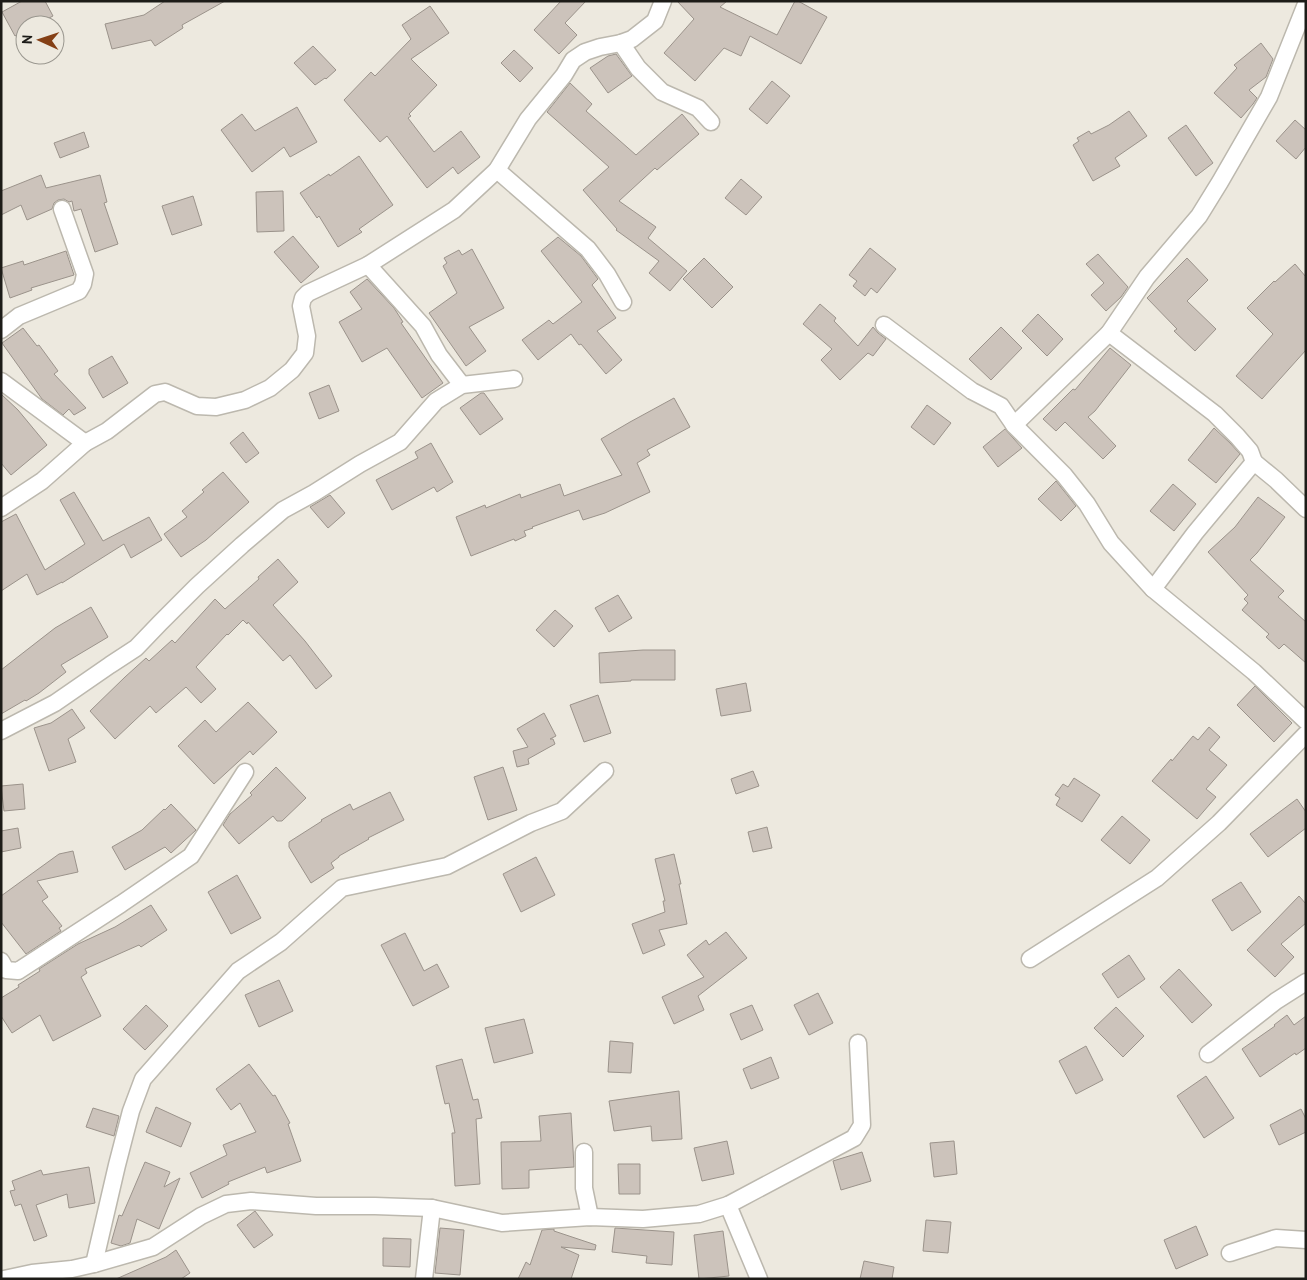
<svg xmlns="http://www.w3.org/2000/svg" width="1307" height="1280" font-family="'PT Sans',sans-serif">
<style>
.building{fill:#ccc3bb;stroke:#9b938b}
.lines{fill:none;stroke-linecap:round;stroke-linejoin:round}
.minor-casing{stroke:#bcb8ae;stroke-width:19}
.minor{stroke:#fff;stroke-width:16}
</style>
<rect width="100%" height="100%" fill="#ede9df"/>
<g class="building">
<path d="M22 1H45L53 16 35 25H25V30L15 36 2 12Z"/>
<path d="M165 1H225L182 25 183 28 155 46 151 40 112 49 105 24 144 15Z"/>
<path d="M561 1H586L565 23 577 35 559 54 534 30Z"/>
<path d="M677 1H727L720 7 777 35 795 1H798L827 17 801 64 750 36 741 56 724 48 695 81 664 53 694 19Z"/>
<path d="M430 6 449 33 411 59 437 85 409 114 411 116 408 118 434 152 461 131 480 157 458 174 453 167 427 188 387 136 380 142 344 100 371 72 375 76 411 39 402 25Z"/>
<path d="M1261 43 1273 59 1266 77 1249 90 1257 98 1253 104 1241 118 1214 93 1237 68 1234 65Z"/>
<path d="M313 46 336 70 326 79 325 78 315 85 294 63Z"/>
<path d="M514 50 533 68 520 82 501 63Z"/>
<path d="M616 54 632 76 608 93 590 68 608 56Z"/>
<path d="M772 81 790 96 767 124 749 109Z"/>
<path d="M570 83 592 104 586 111 636 155 682 114 699 134 657 170 655 168 619 201 656 227 648 238 687 271 670 291 649 273 659 261 616 230 617 229 583 190 609 167 547 112Z"/>
<path d="M297 107 317 142 290 157 284 147 252 172 221 130 242 114 255 131Z"/>
<path d="M1129 111 1147 136 1115 158 1120 166 1093 181 1073 145 1079 141 1077 138 1089 131 1091 134 1109 125Z"/>
<path d="M1295 120 1306 130V147L1296 159 1276 141Z"/>
<path d="M1186 125 1213 163 1196 176 1168 138Z"/>
<path d="M84 132 89 147 60 158 54 143Z"/>
<path d="M359 156 393 205 359 229 362 232 338 247 319 216 317 218 300 193 329 174 330 176Z"/>
<path d="M41 175 46 188 100 175 107 202 104 203 118 244 95 252 81 209 74 211 72 201 69 202 64 199 58 200 54 203 52 209 27 220 21 205 1 215V191Z"/>
<path d="M741 179 762 197 746 215 725 198Z"/>
<path d="M283 191 284 231 257 232 256 192Z"/>
<path d="M193 196 202 225 172 235 162 206Z"/>
<path d="M293 236 319 267 301 283 274 252Z"/>
<path d="M558 237 581 256 598 279 592 285 616 318 597 331 622 360 606 374 581 344 579 345 571 334 538 360 522 340 549 320 553 324 582 302 541 251Z"/>
<path d="M870 248 896 269 877 293 871 288 865 296 853 286 857 281 849 275Z"/>
<path d="M472 249 504 308 469 327 486 351 466 366 429 313 457 293 443 266 447 263 444 258 459 250 462 255Z"/>
<path d="M66 251 74 275 31 288 32 290 10 298 1 268 23 261 24 265Z"/>
<path d="M1098 254 1128 287 1121 297 1106 311 1091 295 1104 283 1086 264Z"/>
<path d="M704 258 733 287 712 308 683 279Z"/>
<path d="M1187 258 1208 280 1187 301 1216 329 1195 351 1174 331 1177 329 1147 298Z"/>
<path d="M1295 264 1306 277V350L1262 399 1236 376 1273 334 1247 308 1274 281 1275 282Z"/>
<path d="M367 279 394 308 403 322 401 323 443 383 422 398 387 348 362 362 339 322 362 309 350 292Z"/>
<path d="M820 304 836 318 834 321 858 346 873 327 878 333 886 339 873 356 868 353 840 380 821 360 832 349 803 324Z"/>
<path d="M1038 314 1063 339 1047 356 1022 331Z"/>
<path d="M1001 327 1022 348 991 380 969 359Z"/>
<path d="M23 328 37 346 39 345 58 371 54 374 86 408 74 415 69 409 63 415 42 399 2 343Z"/>
<path d="M1110 348 1131 365 1095 411 1088 417 1116 446 1103 459 1065 422 1056 431 1043 419 1073 389 1075 390Z"/>
<path d="M112 356 128 383 103 398 89 374V369Z"/>
<path d="M329 385 339 411 319 419 309 393Z"/>
<path d="M481 393H484L503 419 480 435 460 408Z"/>
<path d="M1 394 18 410 47 445 11 475 1 463Z"/>
<path d="M674 398 690 427 647 450 650 455 637 463 650 492 605 513 583 520 579 510 532 527 533 528 524 531 526 536 515 541 514 539 471 556 456 517 485 505 486 508 520 494 521 498 560 484 564 496 622 475 601 439 630 422Z"/>
<path d="M927 405 951 423 934 445 911 427Z"/>
<path d="M1214 428 1230 443 1240 454 1216 483 1188 460Z"/>
<path d="M1005 429 1022 448 998 467 983 447Z"/>
<path d="M243 432 259 453 246 463 230 443Z"/>
<path d="M431 443 453 482 437 492 434 487 392 510 376 480 418 458 415 452Z"/>
<path d="M223 472 249 502 206 540 181 557 164 534 187 517 182 511 204 492 202 490Z"/>
<path d="M1056 481 1076 506 1061 521 1038 499Z"/>
<path d="M1173 484 1196 504 1174 531 1150 511Z"/>
<path d="M74 492 103 541 149 517 162 540 131 558 124 544 62 583V582L37 595 27 574 1 591V522L16 514 45 570 85 544 60 500Z"/>
<path d="M330 495 345 513 328 528 310 507Z"/>
<path d="M1258 497 1285 517 1257 553 1250 560 1284 591 1278 597 1306 622V663L1284 644 1279 649 1266 637 1269 634 1242 610 1248 603 1244 599 1248 595 1208 552 1235 527Z"/>
<path d="M278 559 298 582 273 605 305 641 332 676 316 689 290 655 283 661 248 622 247 624 243 620 228 635 227 634 196 667 216 689 201 703 186 687 156 713 150 706 115 739 90 711 125 677 146 658 149 661 172 640 175 643 215 599 225 609 259 579 258 577Z"/>
<path d="M618 595 632 618 609 632 595 608Z"/>
<path d="M91 607 108 637 61 665 66 672 39 693 26 701 25 700 1 714V670L55 628Z"/>
<path d="M555 610 573 626 554 647 536 630Z"/>
<path d="M643 650H675V680H631V681L600 683 599 653Z"/>
<path d="M746 683 751 711 721 716 716 689Z"/>
<path d="M1255 686 1292 723 1274 742 1237 705Z"/>
<path d="M598 695 611 733 584 742 570 705Z"/>
<path d="M248 702 277 732 253 755 250 751 214 784 178 746 205 720 216 732Z"/>
<path d="M72 709 85 728 68 739 76 762 49 771 34 728 51 723Z"/>
<path d="M544 713 556 736 550 739H553L555 744 528 759 529 764 517 767 513 751 528 747 517 729Z"/>
<path d="M1209 727 1220 737 1209 750 1227 765 1206 789 1216 797 1197 819 1152 781 1171 759 1172 761 1193 736 1198 740Z"/>
<path d="M276 767 306 798 282 821H277L273 816 239 844 223 825 230 814 252 795 250 793Z"/>
<path d="M503 767 517 810 488 820 474 777Z"/>
<path d="M753 771 759 786 736 794 731 779Z"/>
<path d="M1074 778 1100 795 1082 822 1056 805 1060 798 1055 795 1063 784 1068 787Z"/>
<path d="M23 784 25 809 4 811 1 786Z"/>
<path d="M390 792 404 820 368 838 369 839 339 856V857L331 863 334 868 311 883 289 847V842L322 821 321 820 350 804 353 810Z"/>
<path d="M1297 799 1306 812V828L1268 857 1250 834Z"/>
<path d="M171 804 196 830 171 853 165 847 125 870 112 847 142 830 164 809 165 810Z"/>
<path d="M1122 816 1150 840 1130 864 1101 840Z"/>
<path d="M767 827 772 848 753 852 748 832Z"/>
<path d="M18 828 21 848 1 852V831Z"/>
<path d="M73 851 78 872 37 881 48 897 42 901 62 926 59 928 61 931 26 954 1 922V896L59 854Z"/>
<path d="M674 854 681 884H679L687 924 659 930 665 945 643 954 632 924 665 912 663 901H665L655 859Z"/>
<path d="M536 857 555 895 521 912 503 874Z"/>
<path d="M237 875 261 918 231 934 208 892Z"/>
<path d="M1241 882 1261 912 1232 931 1212 900Z"/>
<path d="M1299 896 1306 904V923L1281 944 1294 957 1275 977 1247 950Z"/>
<path d="M151 905 167 930 141 947 139 945 85 969 87 973 81 977 101 1016 53 1041 40 1015 12 1033 1 1016V998L19 987 18 985 40 971 39 969 78 944 115 927Z"/>
<path d="M726 932 747 958 698 996 704 1010 674 1024 662 997 704 977 687 955 706 940 709 945Z"/>
<path d="M405 933 424 971 437 964 449 987 413 1006 381 945Z"/>
<path d="M1129 955 1145 979 1118 998 1102 974Z"/>
<path d="M1179 969 1212 1005 1192 1023 1160 987Z"/>
<path d="M279 980 293 1011 259 1027 245 995Z"/>
<path d="M818 993 833 1023 809 1035 794 1005Z"/>
<path d="M146 1005 168 1026 145 1050 123 1029Z"/>
<path d="M752 1005 763 1030 741 1040 730 1014Z"/>
<path d="M1116 1007 1144 1036 1123 1057 1094 1028Z"/>
<path d="M1287 1015 1294 1025 1306 1016V1048L1296 1055 1295 1053 1260 1077 1242 1049 1275 1026 1274 1025Z"/>
<path d="M524 1019 533 1053 494 1063 485 1028Z"/>
<path d="M610 1041 633 1043 631 1073 608 1072Z"/>
<path d="M1086 1046 1103 1080 1076 1094 1059 1061Z"/>
<path d="M771 1057 779 1078 751 1089 743 1069Z"/>
<path d="M462 1059 473 1100 478 1099 482 1118 476 1119 480 1184 455 1186 452 1133H455L449 1103 445 1104 436 1066Z"/>
<path d="M249 1064 273 1096 275 1095 290 1123 288 1124 301 1161 267 1173 265 1167 228 1182 229 1184 202 1198 190 1173 227 1155 223 1145 256 1132 240 1103 231 1110 216 1089Z"/>
<path d="M1206 1076 1234 1118 1204 1138 1177 1096Z"/>
<path d="M679 1091 682 1139 652 1141 651 1126 614 1131 609 1101Z"/>
<path d="M156 1107 191 1123 181 1147 146 1132Z"/>
<path d="M93 1108 119 1116 114 1136 86 1127Z"/>
<path d="M1301 1109 1306 1119V1132L1279 1145 1270 1125Z"/>
<path d="M571 1113 574 1167 529 1170V1188L502 1189 501 1142 541 1141 539 1116Z"/>
<path d="M727 1141 734 1174 702 1181 694 1148Z"/>
<path d="M954 1141 957 1174 934 1177 930 1143Z"/>
<path d="M862 1152 871 1181 841 1190 833 1161Z"/>
<path d="M145 1162 170 1172 164 1187 180 1178 159 1229 137 1219 130 1243 121 1246 111 1243 119 1215 122 1216Z"/>
<path d="M618 1164H640V1194H619Z"/>
<path d="M89 1167 95 1203 69 1208 67 1194 36 1205 47 1236 34 1241 21 1204 15 1206 10 1191 15 1190 12 1181 41 1170 43 1175Z"/>
<path d="M255 1211 273 1235 254 1248 237 1225Z"/>
<path d="M926 1220 951 1222 948 1253 923 1251Z"/>
<path d="M1196 1226 1208 1255 1176 1269 1164 1240Z"/>
<path d="M440 1228 464 1230 460 1275 435 1273Z"/>
<path d="M615 1228 674 1232 672 1265 646 1263 647 1256 612 1252Z"/>
<path d="M554 1229V1231L596 1245 595 1250 561 1247 579 1255 571 1279H518L526 1262 530 1265 542 1230Z"/>
<path d="M723 1231 729 1276 699 1279 694 1235Z"/>
<path d="M383 1238 411 1239 410 1267 383 1266Z"/>
<path d="M176 1250 190 1273 181 1279H116L166 1257Z"/>
<path d="M864 1261 894 1267 892 1279H860Z"/>
</g>
<g class="lines">
<g class="minor-casing">
<g id="minor">
<path d="M621 43 638 68 662 92 698 108 711 122"/>
<path d="M497 170 588 249 607 274 623 302"/>
<path d="M368 265 423 326 439 355 462 385"/>
<path d="M884 325 972 391 1001 406 1014 425 1064 475 1087 504 1111 543 1153 589 1254 672 1306 721"/>
<path d="M1 330 19 316 79 291 83 284 85 274 62 209"/>
<path d="M1109 333 1215 414 1237 436 1250 451 1254 462 1195 533 1153 589"/>
<path d="M1 381 85 443"/>
<path d="M1014 425 1109 333 1147 277 1199 216 1220 182 1269 97 1306 4"/>
<path d="M1254 462 1276 480 1306 509"/>
<path d="M1 508 42 481 85 443 107 431 155 394 165 392 197 406 216 407 245 400 270 388 292 370 305 353 307 336 301 306 303 298 308 293 368 265 454 210 497 170 528 119 564 75 573 60 585 52 600 47 621 43 632 39 655 21 663 1"/>
<path d="M1 731 55 703 110 665 136 648 160 623 197 586 242 545 283 510 314 493 360 464 400 442 436 401 462 385 514 379"/>
<path d="M1030 959 1157 878 1219 823 1306 734"/>
<path d="M1 961 6 970 18 971 121 904 191 856 245 772"/>
<path d="M1208 1054 1276 1001 1306 982"/>
<path d="M584 1152V1188L590 1217"/>
<path d="M728 1205 759 1279"/>
<path d="M1230 1253 1276 1238 1306 1240"/>
<path d="M94 1264 117 1165 131 1111 143 1079 238 971 281 942 342 888 447 866 531 823 562 811 605 771"/>
<path d="M4 1279 32 1273 72 1269 94 1264 153 1247 201 1216 226 1204 251 1201 316 1206H375L432 1208 502 1223 590 1217 643 1219 699 1214 728 1205 854 1138 862 1125 858 1043"/>
<path d="M424 1279 432 1208"/>
</g>
</g>
<use href="#minor" class="minor"/>
</g>
<rect width="1307" height="1280" fill="none" stroke="#1d1c18" stroke-width="5"/>
<g transform="translate(40 40) rotate(273)"><circle r="24" fill="#ede9df" stroke="#9a978f"/>
<path d="M0-4L9 19L0 12L-9 19Z" fill="#854016"/>
<text y="-8" font-size="14" font-weight="bold" text-anchor="middle" fill="#1d1c18">N</text>
</g>
</svg>
